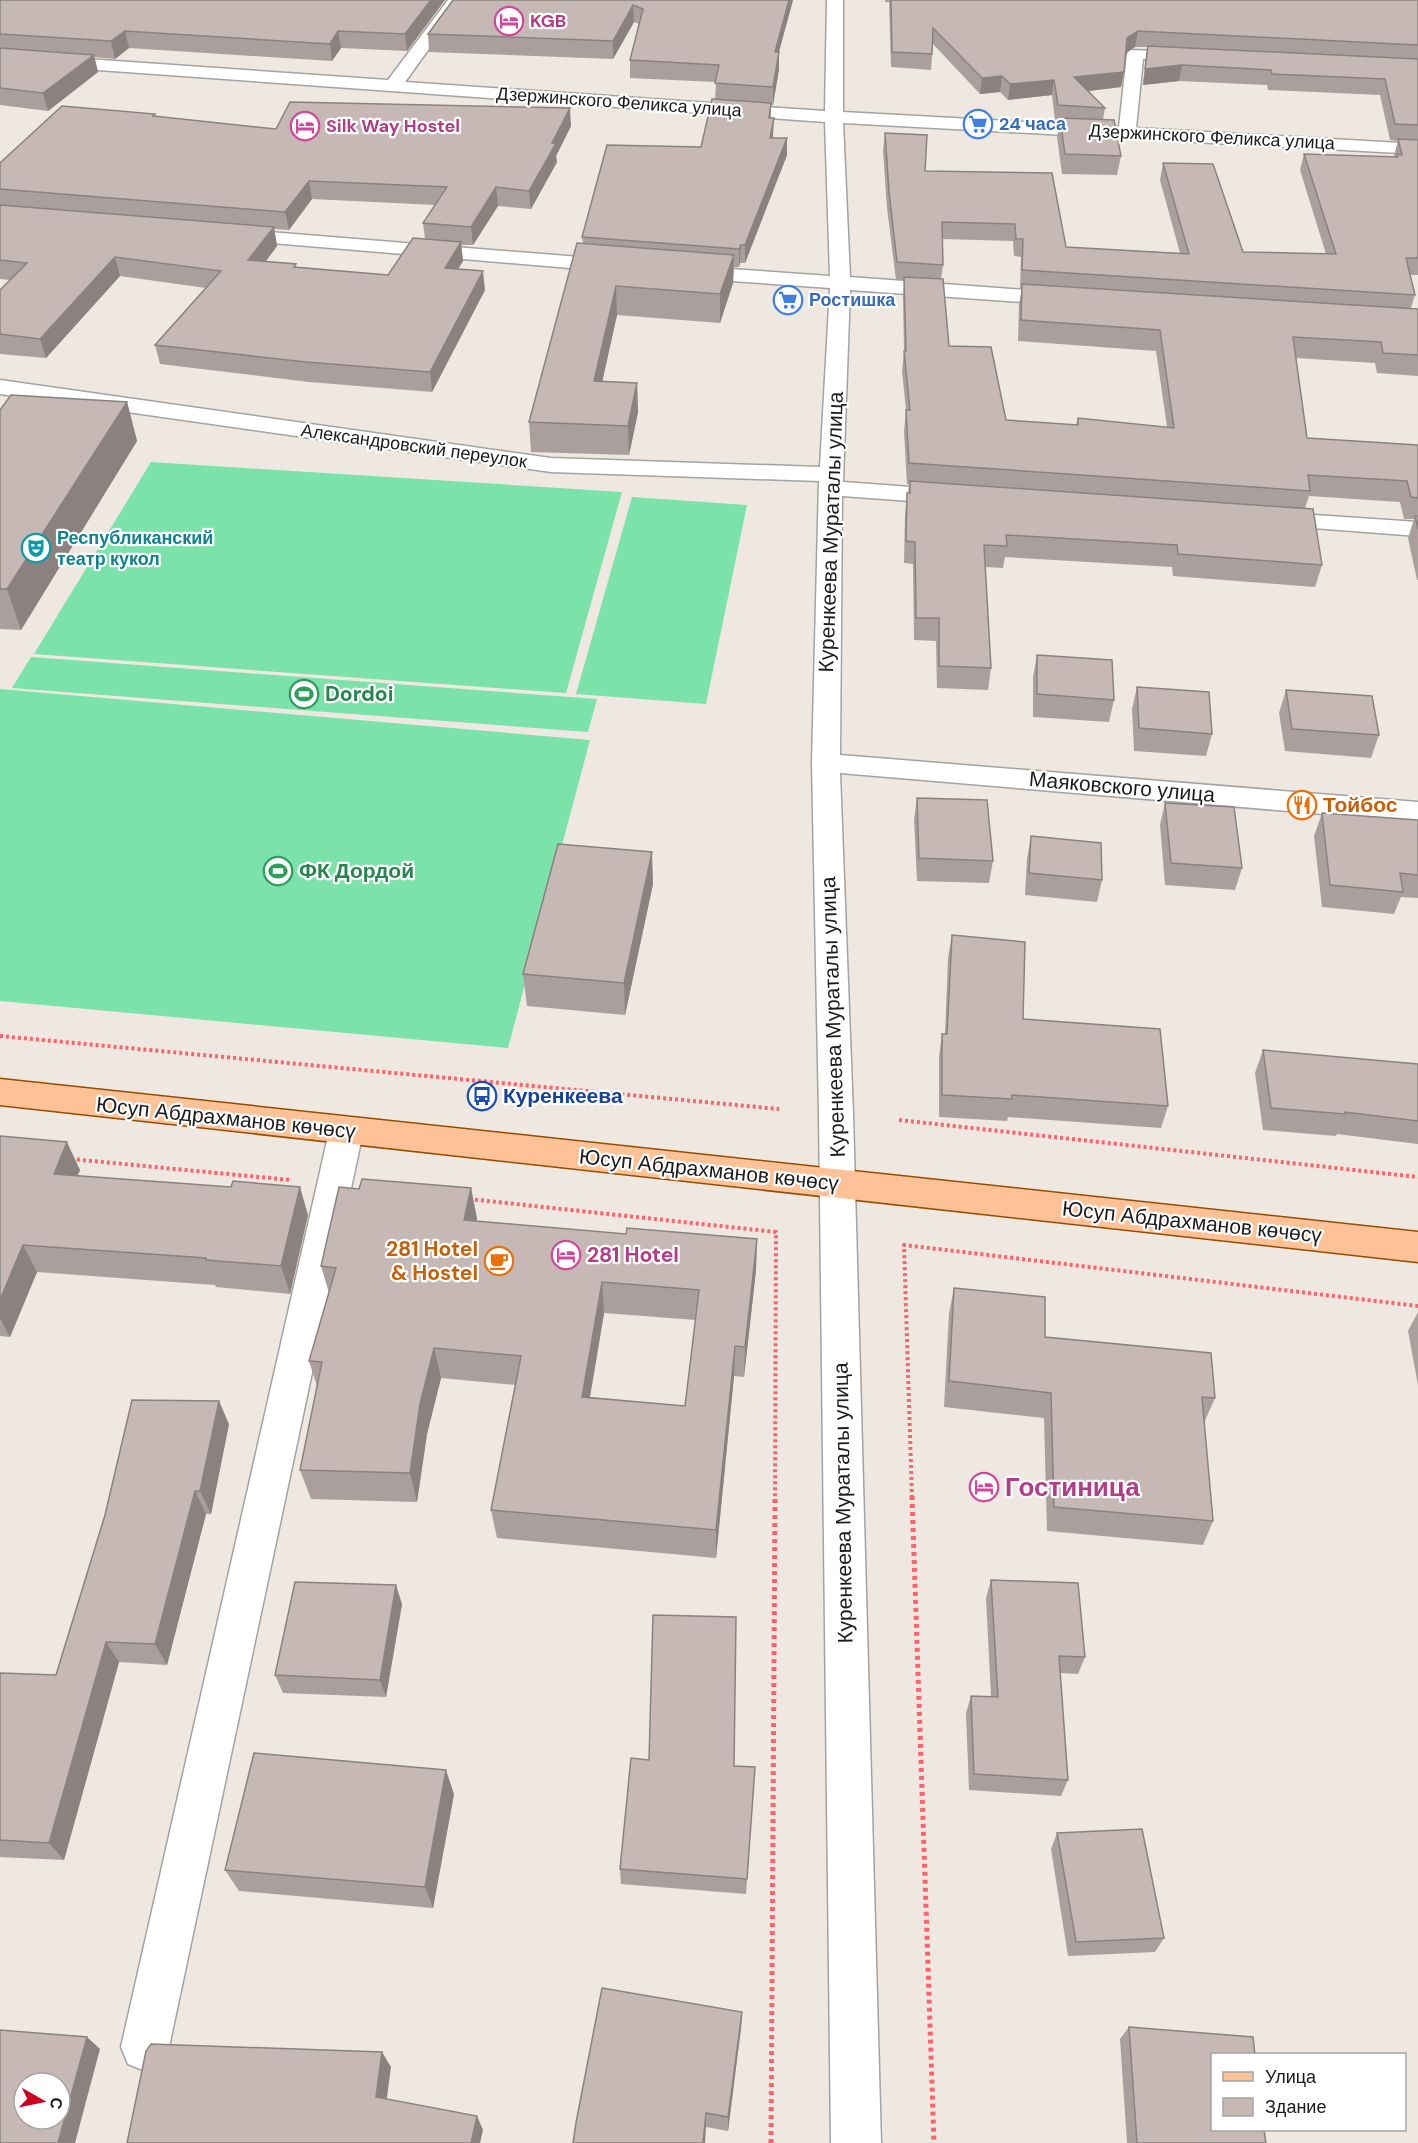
<svg xmlns="http://www.w3.org/2000/svg" width="1418" height="2143" font-family="'DM Sans',sans-serif">
<style>
.pitch{fill:#7be2aa}
.lines{fill:none;stroke-linecap:round;stroke-linejoin:round}
.minor-casing{stroke:#a3a3a3;stroke-width:3}
.major-casing{stroke:#954d00;stroke-width:3}
.path-far1{stroke:#ff626a;stroke-width:4;stroke-dasharray:3 3;stroke-linecap:butt}
.path{stroke:#ff626a;stroke-width:5;stroke-dasharray:4 4;stroke-linecap:butt}
.minor{fill:#fff;fill-rule:evenodd}
.major{fill:#ffc196;fill-rule:evenodd}
.wall{fill:#aa9f9c;fill-rule:evenodd}
.shaded-wall{fill:#8b827f}
.building{fill:#c6b9b5;stroke:#8b827f;stroke-width:1.5;fill-rule:evenodd}
.labels{text-anchor:middle;stroke-width:4.5;stroke-linejoin:round;paint-order:stroke}
.far-hotel-label{font-size:18px;font-weight:bold;fill:#b23c85;stroke:#fff;text-anchor:start}
.far-street-label{font-size:18px;fill:#1c1c1c;stroke:#fff}
.far-shop-label{font-size:18px;font-weight:bold;fill:#366cbe;stroke:#fff;text-anchor:start}
.far-culture-label{font-size:18px;font-weight:bold;fill:#0d838f;stroke:#fff;text-anchor:start}
.street-label{font-size:21px;fill:#1c1c1c;stroke:#fff}
.leisure-label{font-size:21px;font-weight:bold;fill:#27864d;stroke:#fff;text-anchor:start}
.food-label{font-size:21px;font-weight:bold;fill:#c56008;stroke:#fff;text-anchor:start}
.transit-label{font-size:21px;font-weight:bold;fill:#164399;stroke:#fff;text-anchor:start}
.hotel-label{font-size:21px;font-weight:bold;fill:#b23c85;stroke:#fff;text-anchor:start}
.near-hotel-label{font-size:26px;font-weight:bold;fill:#b23c85;stroke:#fff;text-anchor:start}
</style>
<rect width="100%" height="100%" fill="#eee8e1"/>
<g class="pitch">
<path d="M151 462 622 492 566 693 34 654Z"/>
<path d="M632 497 747 505 706 704 576 694Z"/>
<path d="M31 657 597 699 588 732 12 688Z"/>
<path d="M0 689 590 740 508 1048 0 1001Z"/>
</g>
<g class="lines">
<g class="minor-casing">
<g id="minor">
<path d="M448 0H464L405 82 825 111 827 0H843V112L1119 127 1127 54 1129 50 1191 52 1199 57 1197 61 1143 59 1136 128 1418 144V154L843 123 850 277 1066 293 1073 295 1076 299 1073 303 1066 305 850 290 843 482 952 490 960 492 964 497 960 502 952 504 842 496 840 755 1418 802V822L840 773 853 1114 881 2143H831L819 1114 812 763 819 481 551 472 0 394V380L551 458 820 467 830 288 689 278 682 276 679 272 682 268 689 266 830 276 825 122 0 63V53L388 80Z"/>
<path d="M232 229 617 260 624 262 627 266 624 270 617 272 225 239 222 235 225 231Z"/>
<path d="M1270 512 1418 522V536L1261 524 1258 519 1261 514Z"/>
<path d="M346 1119 358 1123 363 1132 169 2047 162 2064 145 2071 128 2064 121 2047 329 1132 334 1123Z"/>
</g>
</g>
<g class="major-casing">
<path id="major" d="M0 1079 1418 1232V1262L0 1105Z"/>
</g>
<g class="path-far1">
<path d="M0 1036 779 1109"/>
<path d="M899 1120 1418 1177"/>
<path d="M71 1159 291 1180"/>
<path d="M469 1199 776 1232 775 1498"/>
<path d="M912 1498 904 1245 1418 1306"/>
</g>
<g class="path">
<path d="M912 1496 934 2143"/>
<path d="M771 2143 775 1496"/>
</g>
<use href="#minor" class="minor"/>
<use href="#major" class="major"/>
</g>
<g class="wall">
<path d="M0 0H445L407 51 341 48 332 61 129 48 115 59 94 57 98 72 48 111 0 105Z"/>
<path d="M453 0H793L779 52V69L773 105H771V118L773 135V138H787V155L745 263H740L739 267H734L733 283 720 323 617 315 602 381 637 383 638 412 629 455 531 452 529 422 583 243 582 237 701 147 715 100 716 82 630 78V60L639 24 634 22 613 59 429 52 428 34Z"/>
<path d="M885 0H1418V275H1410L1415 295 1411 308 1418 309V376L1377 373 1375 363 1296 358 1307 438 1418 445V580H1417L1408 538 1414 519H1404L1400 502 1309 496 1305 508 1322 565 1315 587 1173 576 1172 567 1005 557 1003 568 985 567 991 668 988 690 937 688 936 641 914 640 913 564 904 563 905 515 907 493H908L909 484H907L904 431 906 410 902 371 904 351 903 297 904 280H896L887 208 883 150 885 133 925 171 1066 247 1180 253 1160 180 1163 163 1243 252 1326 254 1300 170 1304 154 1394 157V155L1398 141 1390 140 1380 95 1268 90 1267 85 1179 81 1143 85 1147 47H1135L1126 53 1121 87 1088 91 1105 108 1103 120 1121 156 1117 175 1062 174 1057 137 1060 122 1055 121 1052 95 1008 100 1000 92 980 94 933 44 931 70 891 67 889 2H885ZM942 239 1013 241 1014 256 1021 257 1020 288H1022L1019 304 1018 341 1156 351 1167 427 1078 418 1076 425 1006 420 949 346 941 279 943 265Z"/>
<path d="M156 116 276 129 571 126 556 156 557 162 531 209 498 206 473 245H461L463 261 458 269 485 290 432 392 309 382 160 364 155 345 206 288 120 276 46 358 0 354V290L10 280 0 279V162ZM312 199 435 205 423 223 425 239 388 275 297 267 265 262 277 246 274 229 289 230Z"/>
<path d="M127 402 137 441 21 630 0 629V410Z"/>
<path d="M1037 655 1114 700 1109 722 1033 717V677Z"/>
<path d="M1137 687 1212 734 1206 756 1134 751 1132 709Z"/>
<path d="M1286 690 1379 735 1371 758 1285 751 1279 713Z"/>
<path d="M917 798 993 861 989 883 917 881 914 820Z"/>
<path d="M1165 803 1242 868 1235 890 1165 885 1160 825Z"/>
<path d="M1322 813 1418 820V898L1401 897 1394 914 1322 907 1314 836Z"/>
<path d="M1031 836 1102 880 1097 902 1025 895 1027 859Z"/>
<path d="M653 884 625 1015 527 1006 523 974Z"/>
<path d="M952 935 1023 1019 1168 1106 1161 1128 1008 1117 1007 1121 939 1117V1056L942 1034H945L948 958Z"/>
<path d="M1263 1050 1418 1064V1144L1337 1134 1336 1136 1263 1130 1255 1073Z"/>
<path d="M0 1136 80 1170 77 1176 308 1215 290 1294 216 1287 215 1285 37 1272 10 1337 0 1336Z"/>
<path d="M471 1188 477 1219 476 1222 626 1234 757 1239 756 1270 744 1377 734 1376 716 1558 497 1538 491 1510 516 1385 441 1378 427 1434 417 1502 311 1499 300 1470 317 1386 309 1361 329 1293 321 1266 359 1189ZM604 1313 696 1320 685 1406 590 1397Z"/>
<path d="M954 1288 1045 1337 1215 1398 1204 1423 1213 1521 1203 1545 1047 1531 1044 1418 944 1407 949 1314Z"/>
<path d="M1418 1312V1385L1408 1331Z"/>
<path d="M229 1424 211 1514H206L167 1665 119 1662 64 1860 0 1857V1673L56 1675Z"/>
<path d="M991 1580 1085 1657 1078 1674 1060 1673 1068 1780 1061 1796 969 1790 966 1713 971 1696 991 1697 986 1598Z"/>
<path d="M402 1604 386 1697 283 1693 275 1675Z"/>
<path d="M649 1760 755 1767 746 1894 621 1884 620 1869Z"/>
<path d="M454 1794 433 1908 239 1891 225 1870Z"/>
<path d="M1057 1833 1164 1938 1155 1952 1068 1956 1051 1849Z"/>
<path d="M742 2012 741 2028 728 2131 706 2127 573 2143Z"/>
<path d="M1129 2027 1266 2143H1127L1120 2039Z"/>
</g>
<g class="shaded-wall">
<path d="M431 0H445L407 51 405 34Z"/>
<path d="M789 0H793L774 69 775 52Z"/>
<path d="M633 5 634 22 613 59V41Z"/>
<path d="M125 31 129 48 115 59 111 41Z"/>
<path d="M338 31 341 48 332 61 330 44Z"/>
<path d="M1138 31 1135 47 1125 54 1127 38Z"/>
<path d="M779 52V69L773 105V87Z"/>
<path d="M94 55 98 72 48 111 43 93Z"/>
<path d="M1182 65 1179 81 1143 85 1145 69Z"/>
<path d="M1124 72 1121 87 1072 93 1074 77Z"/>
<path d="M1002 76 1000 92 980 94 982 78Z"/>
<path d="M1054 80 1052 95 1008 100 1010 84Z"/>
<path d="M570 108 571 126 556 156 557 162 531 209 529 191Z"/>
<path d="M774 118 773 135 770 155V138Z"/>
<path d="M787 138V155L745 263V245Z"/>
<path d="M309 181 312 199 289 230 285 212Z"/>
<path d="M496 187 498 206 473 245 471 227Z"/>
<path d="M274 227 277 246 252 280 248 260Z"/>
<path d="M461 242 463 261 447 287 445 268Z"/>
<path d="M741 245 740 263 739 267V249Z"/>
<path d="M734 255 733 283 720 323V294Z"/>
<path d="M115 257 120 276 46 358 40 339Z"/>
<path d="M483 271 485 290 432 392 430 372Z"/>
<path d="M616 286 617 315 596 410 594 381Z"/>
<path d="M637 383 638 412 629 455 628 426Z"/>
<path d="M127 402 137 441 21 630 7 589Z"/>
<path d="M652 852 653 884 625 1015 624 983Z"/>
<path d="M67 1142 80 1170 66 1202 54 1174Z"/>
<path d="M300 1187 308 1215 290 1294 281 1266Z"/>
<path d="M471 1188 477 1219 469 1252 464 1220Z"/>
<path d="M757 1239 756 1270 744 1377 745 1347Z"/>
<path d="M23 1245 37 1272 10 1337 0 1318V1300Z"/>
<path d="M602 1282 604 1313 585 1426 582 1397Z"/>
<path d="M735 1346 734 1376 716 1558V1530Z"/>
<path d="M434 1348 441 1378 427 1434 417 1502 410 1473 420 1404Z"/>
<path d="M219 1401 229 1424 211 1514 200 1491Z"/>
<path d="M195 1491 206 1514 167 1665 155 1644Z"/>
<path d="M396 1585 402 1604 386 1697 380 1680Z"/>
<path d="M106 1642 119 1662 64 1860 49 1843Z"/>
<path d="M446 1770 454 1794 433 1908 425 1887Z"/>
<path d="M742 2012 741 2028 728 2131V2117Z"/>
<path d="M87 2037 100 2049 75 2143H58Z"/>
<path d="M382 2052 391 2067 385 2112 376 2097Z"/>
<path d="M706 2113V2127L705 2143H703Z"/>
<path d="M477 2116 483 2130 480 2143H471Z"/>
</g>
<g class="building">
<path d="M0 0H431L405 34 338 31 330 44 125 31 111 41 0 34Z"/>
<path d="M453 0H789L775 52H779L773 87 715 83 719 65 630 60 643 9 633 5 613 41 428 34Z"/>
<path d="M891 0H1418V45L1138 31 1127 38 1124 72 1074 77 1105 108 1058 105 1054 80 1010 84 1002 76 982 78 933 28 932 54 892 52Z"/>
<path d="M1148 46 1418 59V125L1395 124 1385 79 1272 74 1271 70 1182 65 1145 69Z"/>
<path d="M0 48 94 55 43 93 0 88Z"/>
<path d="M712 99 771 103 769 118H774L770 138H787L745 245H741L739 249 582 237 607 145 701 147Z"/>
<path d="M290 102 570 108 552 143H556L529 191 496 187 471 227 423 223 447 187 309 181 285 212 0 189V162H1L62 106 155 114 153 116 276 129Z"/>
<path d="M1060 118 1114 120 1121 156 1065 154Z"/>
<path d="M885 133 927 135 925 171 1052 173 1066 247 1189 254 1163 163 1213 164 1243 252 1336 254 1304 154 1398 157 1397 154 1402 155 1398 139 1418 140V258H1406L1415 295 1022 270 1023 239H1016L1015 224 942 222 943 265 897 262 889 191Z"/>
<path d="M0 205 274 227 248 260 296 264 294 267 388 275 413 238 461 242 445 268 483 271 430 372 306 362 155 345 221 271 115 257 40 339 0 334V290L27 263 0 260Z"/>
<path d="M577 243 734 255 720 294 616 286 594 381 637 383 628 426 529 422Z"/>
<path d="M904 277 943 279 949 346 991 347 1006 420 1078 425V418L1174 428 1160 330 1021 320 1022 284 1418 309V355L1383 353 1381 342 1293 337 1307 438 1418 445V498L1411 497 1407 481 1308 475 1310 491 909 463 906 410H910L904 351H906Z"/>
<path d="M11 395 127 402 7 589H0V410Z"/>
<path d="M910 481 1313 509 1322 565 1178 554 1177 545 1006 535 1007 546 984 545 991 668 939 666V618H916L915 542 906 541 907 493H910Z"/>
<path d="M1415 516H1418V529Z"/>
<path d="M1037 655 1112 660 1114 700 1037 694Z"/>
<path d="M1137 687 1209 692 1212 734 1139 728Z"/>
<path d="M1286 690 1372 696 1379 735 1292 729Z"/>
<path d="M917 798 987 800 993 861 919 858Z"/>
<path d="M1165 803 1234 807 1242 868 1171 863Z"/>
<path d="M1322 813 1418 820V875L1400 873 1403 892 1330 885Z"/>
<path d="M1031 836 1101 843 1102 880 1029 873Z"/>
<path d="M558 844 652 852 624 983 523 974Z"/>
<path d="M952 935 1025 942 1023 1019 1160 1029 1168 1106 1012 1095V1099L942 1095V1034H947Z"/>
<path d="M1263 1050 1418 1064V1121L1345 1112V1114L1271 1108Z"/>
<path d="M0 1136 67 1142 54 1174 231 1187 233 1181 300 1187 281 1266 206 1260V1258L23 1245 0 1300Z"/>
<path d="M362 1179 471 1188 464 1220 626 1234 627 1228 757 1239 745 1347 735 1346 716 1530 491 1510 521 1356 434 1348 420 1404 410 1473 300 1470 322 1362 309 1361 336 1268 321 1266 339 1187 359 1189ZM602 1282 699 1290 685 1406 582 1397Z"/>
<path d="M954 1288 1045 1297V1337L1211 1353 1215 1398 1202 1397 1213 1521 1054 1507 1051 1393 949 1381Z"/>
<path d="M132 1400 219 1401 200 1491H195L155 1644 106 1642 49 1843 0 1840V1673L56 1675 105 1515Z"/>
<path d="M991 1580 1078 1583 1085 1657 1059 1656 1068 1780 974 1774 971 1696 998 1697Z"/>
<path d="M295 1582 396 1585 380 1680 275 1675Z"/>
<path d="M653 1615 736 1617 734 1766 755 1767 747 1879 620 1869 631 1758 649 1760Z"/>
<path d="M254 1753 446 1770 425 1887 225 1870Z"/>
<path d="M1142 1829 1164 1938 1076 1942 1057 1833Z"/>
<path d="M602 1988 742 2012 728 2117 706 2113 703 2143H573L576 2123Z"/>
<path d="M1129 2027 1253 2037 1255 2055H1212V2130H1264L1266 2143H1137Z"/>
<path d="M0 2030 87 2037 58 2143H0ZM24 2083H60V2119H24Z"/>
<path d="M151 2044 382 2052 376 2097 477 2116 471 2143H127L146 2051Z"/>
</g>
<defs>
<g id="hotel-ring" transform="scale(1.5)"><circle r="9.5" fill="#fff" stroke="#d1479c" stroke-width="1.5"/><path d="M-6-4.5h1.5V1H6V5H4.5V3h-9V5H-6ZM-4 0a1.8 1.8 0 1 1 3.6 0ZM.5 0V-2.5h3Q6-2.5 6 0Z" fill="#d1479c"/></g>
<g id="supermarket-ring" transform="scale(1.5)"><circle r="9.5" fill="#fff" stroke="#3f7fe0" stroke-width="1.5"/><path d="M-6-5.5h2.5l.6 2H6L4.5 2H-2.5L-4.4-4H-6ZM-1.5 3.2a1.3 1.3 0 1 0 .1 0ZM3 3.2a1.3 1.3 0 1 0 .1 0Z" fill="#3f7fe0"/></g>
<g id="theatre-ring" transform="scale(1.5)"><circle r="9.5" fill="#fff" stroke="#0f9aa8" stroke-width="1.5"/><path d="M-5-5.5Q0-4 5-5.5V0Q5 5 0 6Q-5 5-5 0ZM-3.3-2.5H-1v1.5H-3.3ZM1-2.5H3.3v1.5H1ZM-2.8 1Q0 5.5 2.8 1Z" fill="#0f9aa8"/></g>
<g id="stadium-ring" transform="scale(1.5)"><circle r="9.5" fill="#fff" stroke="#2e9e5b" stroke-width="1.5"/><path d="M0-5a6.5 5 0 1 0 0 10a6.5 5 0 1 0 0-10ZM-3.5-1.8h7v3.6h-7Z" fill="#2e9e5b"/></g>
<g id="restaurant-ring" transform="scale(1.5)"><circle r="9.5" fill="#fff" stroke="#e8710a" stroke-width="1.5"/><path d="M-5-6h1v4h1v-4h1v4h1v-4h1v5L-1.5 .5V6h-2V.5L-5-1ZM5-6V6H3V1.5H1.5Q1.5-4 5-6Z" fill="#e8710a"/></g>
<g id="bus-ring" transform="scale(1.5)"><circle r="9.5" fill="#fff" stroke="#1a4fb4" stroke-width="1.5"/><path d="M-5-6H5V4H4V6H2V4H-2V6H-4V4H-5ZM-3.5-4V0h7V-4ZM-3.5 1.2v1.5H-2V1.2ZM2 1.2v1.5H3.5V1.2Z" fill="#1a4fb4"/></g>
<g id="cafe-ring" transform="scale(1.5)"><circle r="9.5" fill="#fff" stroke="#e8710a" stroke-width="1.5"/><path d="M-5.5-4.5H6V0H3Q3 3.5 0 3.5H-2.5Q-5.5 3.5-5.5 0ZM3-3.2v2h1.7v-2ZM-6 4.5H4V6H-6Z" fill="#e8710a"/></g>
</defs>
<g fill-rule="evenodd">
<use href="#hotel-ring" x="509" y="21"/>
<use href="#supermarket-ring" x="978" y="124"/>
<use href="#hotel-ring" x="305" y="126"/>
<use href="#supermarket-ring" x="788" y="300"/>
<use href="#theatre-ring" x="36" y="548"/>
<use href="#stadium-ring" x="304" y="694"/>
<use href="#restaurant-ring" x="1302" y="805"/>
<use href="#stadium-ring" x="278" y="871"/>
<use href="#bus-ring" x="482" y="1096"/>
<use href="#hotel-ring" x="566" y="1255"/>
<use href="#cafe-ring" x="499" y="1261"/>
<use href="#hotel-ring" x="984" y="1487"/>
</g>
<g class="labels">
<g class="far-hotel-label">
<text x="530" y="27">KGB</text>
<text x="326" y="132">Silk Way Hostel</text>
</g>
<g class="far-street-label">
<text transform="translate(619 102) rotate(4)" y="6">Дзержинского Феликса улица</text>
<text transform="translate(1212 137) rotate(3)" y="6">Дзержинского Феликса улица</text>
<text transform="translate(414 446) rotate(8)" y="6">Александровский переулок</text>
</g>
<g class="far-shop-label">
<text x="999" y="130">24 часа</text>
<text x="809" y="306">Ростишка</text>
</g>
<g class="far-culture-label">
<text x="57" y="544">Республиканский<tspan x="57" dy="21">театр кукол</tspan></text>
</g>
<g class="street-label">
<text transform="translate(831 532) rotate(-88)" y="7">Куренкеева Мураталы улица</text>
<text transform="translate(1122 787) rotate(5)" y="7">Маяковского улица</text>
<text transform="translate(833 1017) rotate(-92)" y="7">Куренкеева Мураталы улица</text>
<text transform="translate(226 1118) rotate(6)" y="7">Юсуп Абдрахманов көчөсү</text>
<text transform="translate(709 1170) rotate(6)" y="7">Юсуп Абдрахманов көчөсү</text>
<text transform="translate(1192 1222) rotate(6)" y="7">Юсуп Абдрахманов көчөсү</text>
<text transform="translate(843 1503) rotate(-91)" y="7">Куренкеева Мураталы улица</text>
</g>
<g class="leisure-label">
<text x="325" y="701">Dordoi</text>
<text x="299" y="878">ФК Дордой</text>
</g>
<g class="food-label">
<text x="1323" y="812">Тойбос</text>
<text x="478" y="1256" text-anchor="end">281 Hotel<tspan x="478" dy="24">&amp; Hostel</tspan></text>
</g>
<g class="transit-label">
<text x="503" y="1103">Куренкеева</text>
</g>
<g class="hotel-label">
<text x="587" y="1262">281 Hotel</text>
</g>
<g class="near-hotel-label">
<text x="1005" y="1496">Гостиница</text>
</g>
</g>
<rect x="1211" y="2053" width="195" height="78" fill="#ffffff" stroke="#a4a4a4" stroke-width="1.5"/>
<rect x="1223" y="2072" width="30" height="9" fill="#ffc196" stroke="#a4a4a4" stroke-width="1.5"/>
<text x="1265" y="2083" font-size="18" fill="#1c1c1c">Улица</text>
<rect x="1223" y="2098" width="30" height="18" fill="#c6b9b5" stroke="#a4a4a4" stroke-width="1.5"/>
<text x="1265" y="2113" font-size="18" fill="#1c1c1c">Здание</text>
<g transform="translate(42 2101) rotate(99)"><circle r="28" fill="#ffffff" stroke="#a4a4a4" stroke-width="1.5"/>
<path d="M0-4.5L10 22L0 15L-10 22Z" fill="#c9001f"/>
<text y="-9" font-size="16" font-weight="bold" text-anchor="middle" fill="#1c1c1c">С</text>
</g>
</svg>
